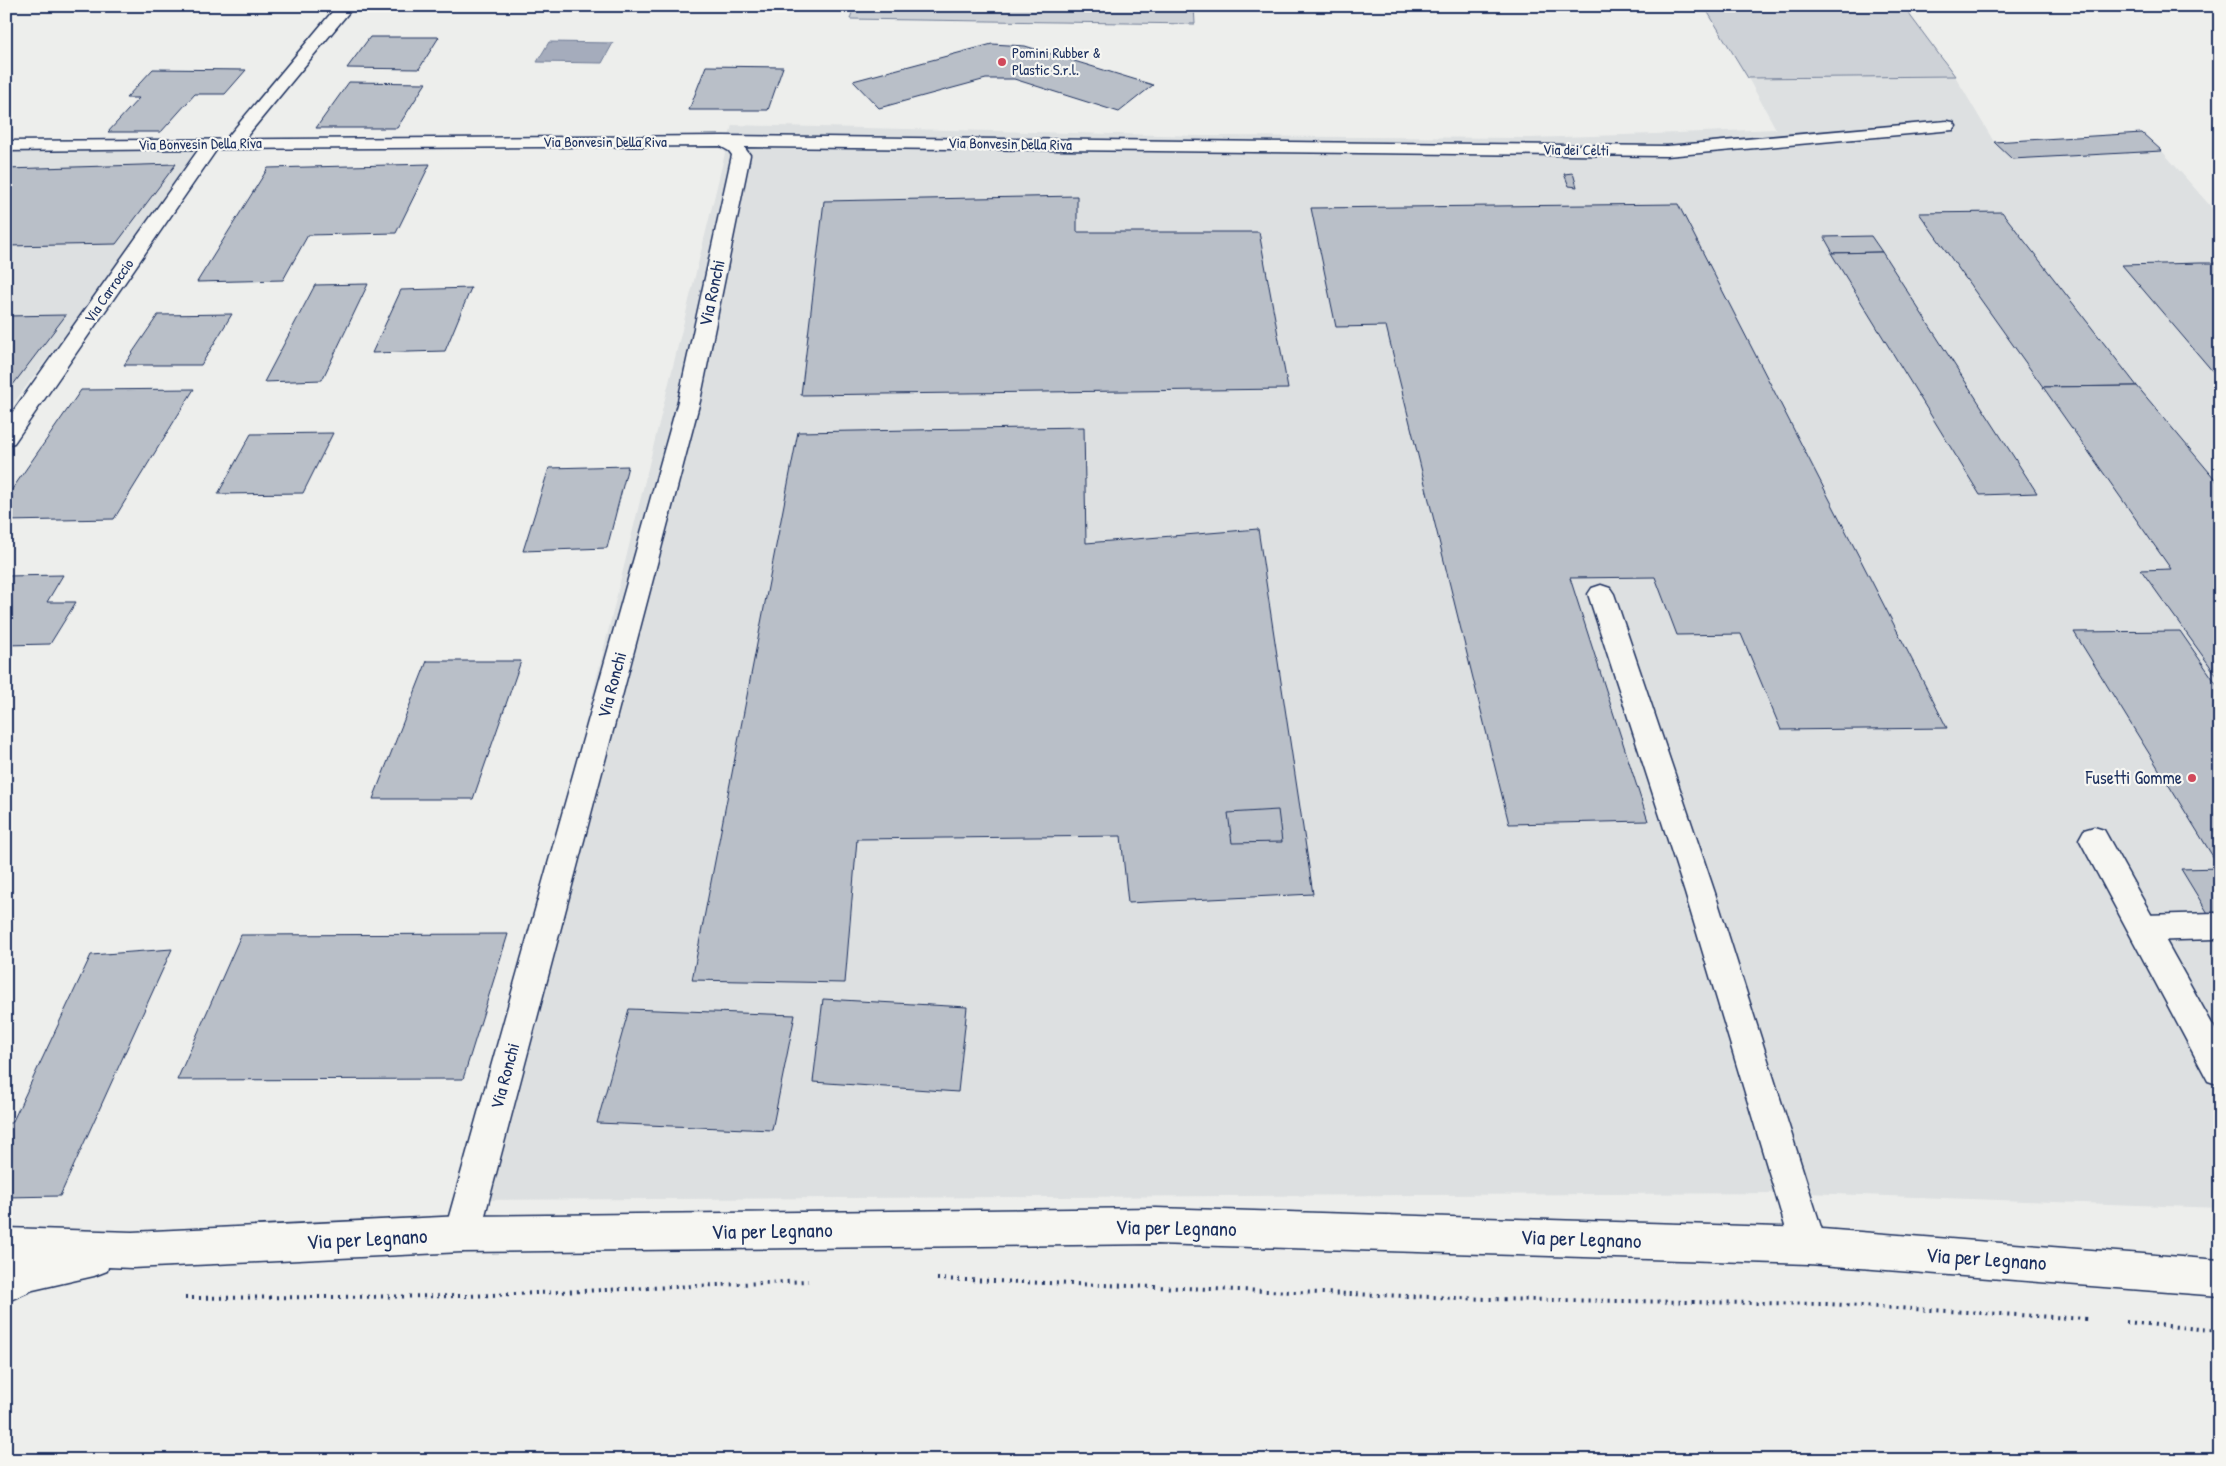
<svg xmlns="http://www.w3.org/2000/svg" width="2226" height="1466" font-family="'Patrick Hand',sans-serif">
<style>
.built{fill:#dde0e1}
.green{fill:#ced2d7;stroke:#74809a}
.water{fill:#a5acbc;stroke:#6e7a96}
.building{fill:#b9bfc8;stroke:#1b2f5e}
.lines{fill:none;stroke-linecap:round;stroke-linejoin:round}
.service-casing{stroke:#1b2f5e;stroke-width:3}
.minor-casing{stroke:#1b2f5e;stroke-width:3}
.tertiary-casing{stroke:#1b2f5e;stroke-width:3}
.path{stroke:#1b2f5e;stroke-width:4;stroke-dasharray:2 5;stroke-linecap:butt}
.service{fill:#f6f6f2;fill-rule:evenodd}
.minor{fill:#f6f6f2;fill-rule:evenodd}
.tertiary{fill:#f6f6f2;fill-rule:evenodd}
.poi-dot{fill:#d1495b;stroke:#f6f6f2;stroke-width:2}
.labels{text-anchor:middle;stroke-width:4.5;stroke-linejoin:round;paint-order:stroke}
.far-poi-label{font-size:15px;fill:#1b2f5e;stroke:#f6f6f2;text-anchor:start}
.far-street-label{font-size:15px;fill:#1b2f5e;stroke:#f6f6f2}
.street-label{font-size:18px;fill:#1b2f5e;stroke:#f6f6f2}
.poi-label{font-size:18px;fill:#1b2f5e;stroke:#f6f6f2;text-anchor:end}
.near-street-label{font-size:21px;fill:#1b2f5e;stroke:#f6f6f2}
</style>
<rect width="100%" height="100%" fill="#edeeec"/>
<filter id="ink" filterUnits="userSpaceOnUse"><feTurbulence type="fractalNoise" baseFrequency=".02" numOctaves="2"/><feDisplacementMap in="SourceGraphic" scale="10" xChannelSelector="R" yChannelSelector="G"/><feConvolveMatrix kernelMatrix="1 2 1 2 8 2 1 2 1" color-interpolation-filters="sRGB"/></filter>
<g filter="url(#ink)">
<g class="built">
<path d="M1955 76 1994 142 2142 133 2162 151 2220 217V1208L1805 1193 469 1200 732 125 1201 136 1530 138 1654 134 1776 129 1748 78Z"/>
<path d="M209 146 6 413V150Z"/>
</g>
<g class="green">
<path d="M854 6H1194L1195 24 850 19Z"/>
<path d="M1704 6H1903L1955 76 1748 78Z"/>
</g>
<path class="water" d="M549 42 613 43 602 63 537 62Z"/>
<g class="building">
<path d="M370 37H439L419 69 347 68Z"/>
<path d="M992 44 1025 46 1153 85 1119 112 1014 79H986L879 108 853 81Z"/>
<path d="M706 66 783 67 768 110H689Z"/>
<path d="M153 69 246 70 225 94H195L161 132H108L139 98H126Z"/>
<path d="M349 82 426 83 397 128H316Z"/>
<path d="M2142 133 2162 151 2012 159 1994 142Z"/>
<path d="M176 164 116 244 6 246V169Z"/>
<path d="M430 164 396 233 308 235 283 280 197 282 268 168Z"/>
<path d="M1573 173 1577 187 1569 186 1564 174Z"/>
<path d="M1077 196V232H1259L1288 389 801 395 824 201Z"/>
<path d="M1678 204 1947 728 1781 730 1741 634 1677 635 1655 577 1570 578 1648 821 1509 824 1386 326 1336 327 1311 208Z"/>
<path d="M2002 212 2137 386 2043 387 1919 213Z"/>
<path d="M1871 236 1882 252 1833 253 1824 237Z"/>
<path d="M1882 252 2037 493 1980 495 1831 253Z"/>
<path d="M2200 263H2220V380L2122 265Z"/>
<path d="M368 284 322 380 264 382 315 285Z"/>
<path d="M471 288 445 351 372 353 401 290Z"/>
<path d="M232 314 201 365H124L158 315Z"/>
<path d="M66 315 6 394V316Z"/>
<path d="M2137 386 2220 485V680L2141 570 2171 569 2043 387Z"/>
<path d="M194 389 114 519 6 521V498L81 390Z"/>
<path d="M1084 427 1086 543 1258 529 1313 894 1128 903 1121 836 857 839 845 983 692 980 798 432Z"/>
<path d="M333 433 303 493 218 494 251 434Z"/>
<path d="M628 466 607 548 523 551 549 468Z"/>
<path d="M63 575 47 602H76L50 644 6 645V576Z"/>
<path d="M2180 631 2220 689V868L2074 632Z"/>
<path d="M427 661H521L473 799H373Z"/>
<path d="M1278 810 1282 842 1232 843 1228 813Z"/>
<path d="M2220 868V933L2181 869Z"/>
<path d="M508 934 463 1079 177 1080 241 935Z"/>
<path d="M172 949 60 1196 6 1197V1123H12L91 955Z"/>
<path d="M823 999 967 1007 958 1092 813 1082Z"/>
<path d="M629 1009 795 1015 772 1130 597 1123Z"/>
</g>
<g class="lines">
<g class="service-casing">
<g id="service">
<path d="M337 6H354L238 147 232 148 226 147 223 143 226 139Z"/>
<path d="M1601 585 1610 588 1614 594 1715 893 1827 1246 1822 1259 1809 1264 1796 1259 1791 1246 1685 893 1588 594 1592 588Z"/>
<path d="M2215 913 2220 915V937L2215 939 2144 941 2133 937 2129 928 2133 919 2144 915Z"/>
</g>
</g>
<g class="minor-casing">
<g id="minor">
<path d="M1947 121 1953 122 1956 126 1953 130 1667 156 744 147 750 155 700 401 480 1234 475 1247 462 1252 449 1247 444 1234 678 401 732 155 729 151 720 146 217 149 14 443 6 445V421L199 149 6 151V141L723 136 1667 146Z"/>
<path d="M2094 827 2104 830 2220 1038V1085L2208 1081 2079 839 2084 830Z"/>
</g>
</g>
<g class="tertiary-casing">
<path id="tertiary" d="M1156 1208 1809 1228 2220 1260V1296L1809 1264 1156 1244 462 1252 132 1268 108 1267 107 1271 94 1276 33 1290 6 1302V1265L9 1264H6V1228L132 1232 462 1216Z"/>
</g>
<g class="path">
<path d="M937 1279 1487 1299 1827 1304 2087 1319"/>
<path d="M185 1298 469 1296 808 1281"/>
<path d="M2126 1322 2220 1331"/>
</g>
<use href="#service" class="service"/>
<use href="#minor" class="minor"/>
<use href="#tertiary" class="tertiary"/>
</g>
</g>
<g class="poi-dot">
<circle cx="1002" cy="62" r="5"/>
<circle cx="2192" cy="778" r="5"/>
</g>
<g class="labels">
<g class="far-poi-label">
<text x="1012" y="58">Pomini Rubber &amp;<tspan x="1012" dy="17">Plastic S.r.l.</tspan></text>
</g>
<g class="far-street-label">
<text x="605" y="147">Via Bonvesin Della Riva</text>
<text transform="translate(200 144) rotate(-1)" y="5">Via Bonvesin Della Riva</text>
<text transform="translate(1010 144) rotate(1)" y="5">Via Bonvesin Della Riva</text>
<text transform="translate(1576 150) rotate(1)" y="5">Via dei Celti</text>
<text transform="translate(109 291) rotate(-55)" y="5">Via Carroccio</text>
</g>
<g class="street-label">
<text transform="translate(712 293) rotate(-78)" y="6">Via Ronchi</text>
<text transform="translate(612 685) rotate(-75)" y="6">Via Ronchi</text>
<text transform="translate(505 1076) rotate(-75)" y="6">Via Ronchi</text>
</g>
<g class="poi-label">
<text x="2182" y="784">Fusetti Gomme</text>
</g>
<g class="near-street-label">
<text transform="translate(1176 1228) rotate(1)" y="7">Via per Legnano</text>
<text transform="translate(772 1231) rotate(-1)" y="7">Via per Legnano</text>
<text transform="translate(367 1239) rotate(-3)" y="7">Via per Legnano</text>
<text transform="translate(1581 1239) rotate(2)" y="7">Via per Legnano</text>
<text transform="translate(1986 1259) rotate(4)" y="7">Via per Legnano</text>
</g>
</g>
<rect width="2226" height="1466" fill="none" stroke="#f6f6f2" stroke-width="25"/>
<rect x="12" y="12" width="2201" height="1441" fill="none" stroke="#1b2f5e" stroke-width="2" filter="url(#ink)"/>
</svg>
